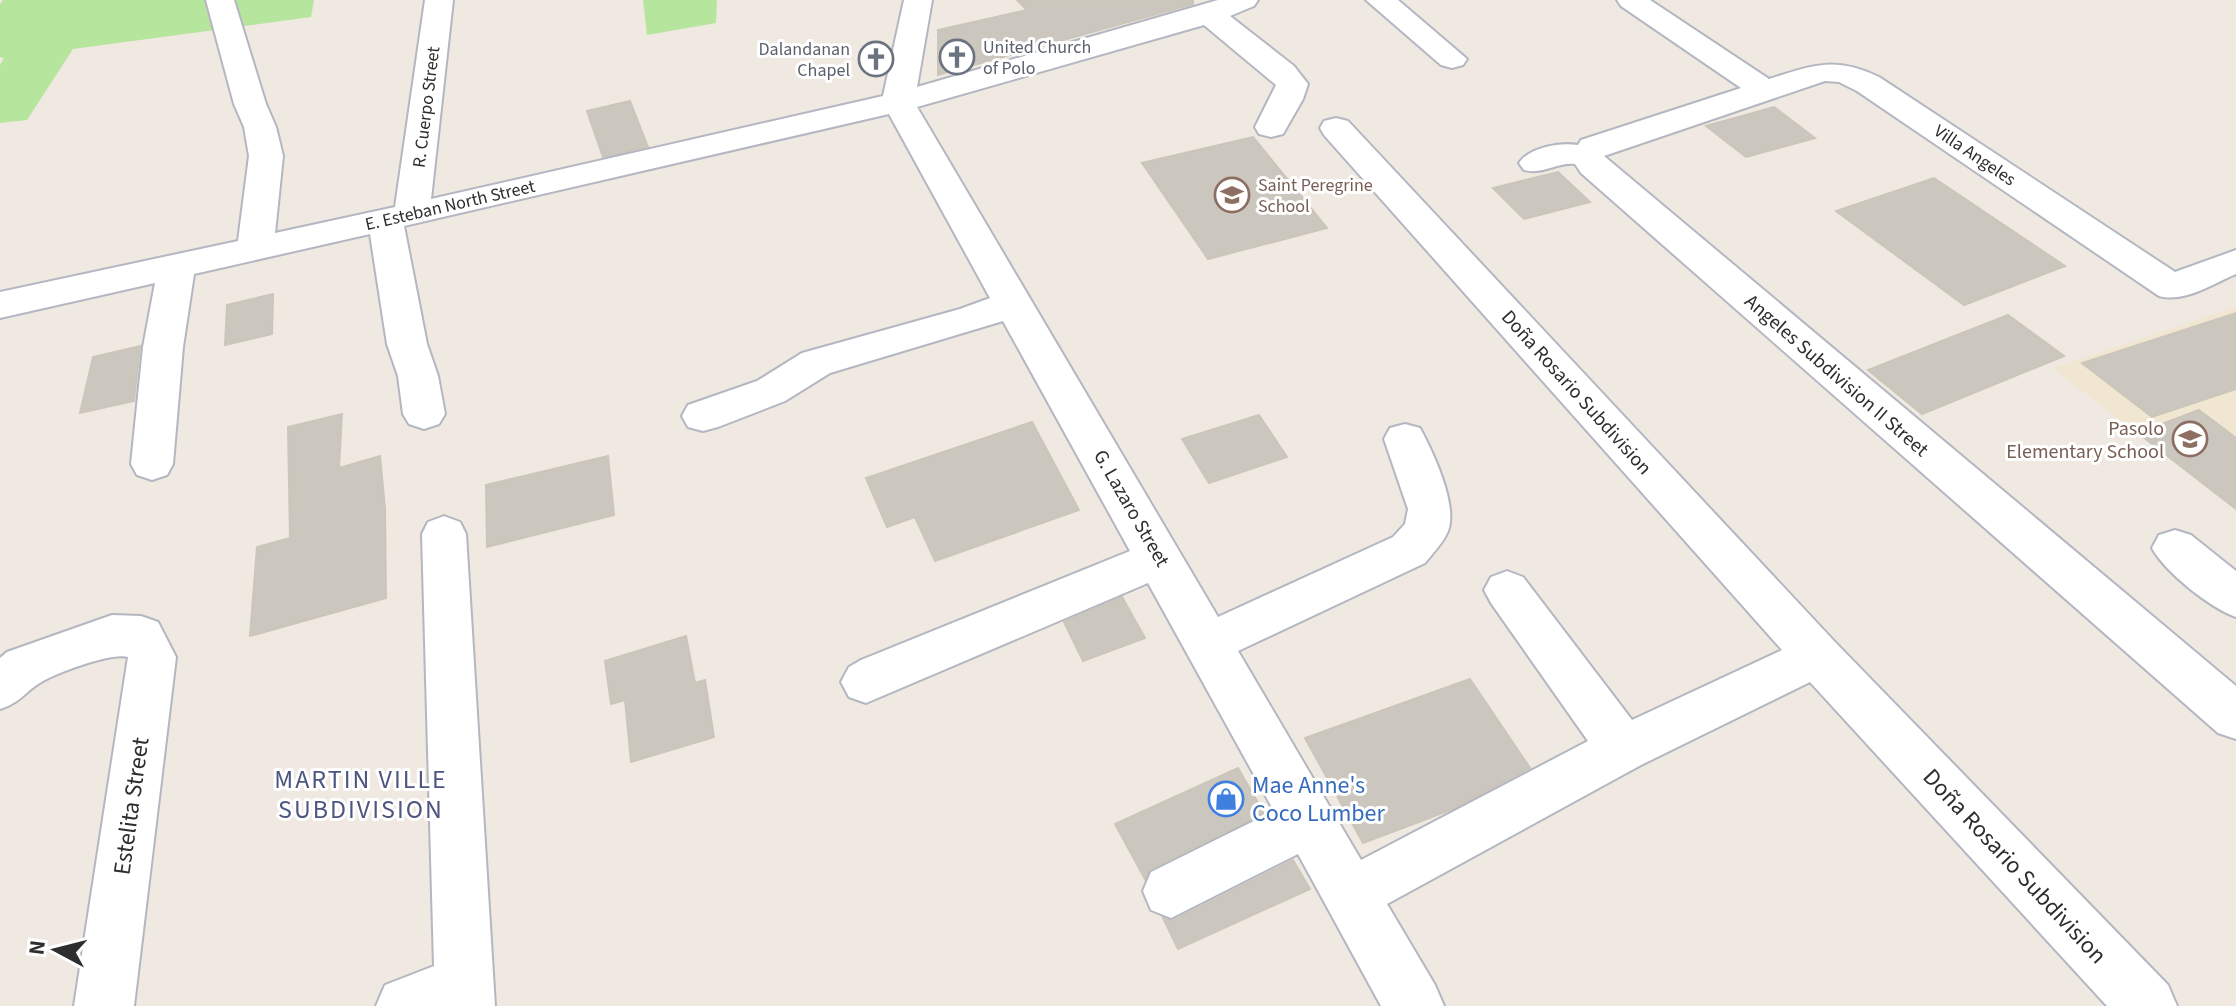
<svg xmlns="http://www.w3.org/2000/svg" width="2236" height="1006" font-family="'Source Sans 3',sans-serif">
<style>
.education{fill:#f0e6d1}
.green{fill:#b6e59e}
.building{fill:#cbc7bf;stroke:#cbc5ba;stroke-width:2}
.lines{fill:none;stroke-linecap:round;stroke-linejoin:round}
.minor-casing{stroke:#b4b7c1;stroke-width:4}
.minor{fill:#fff;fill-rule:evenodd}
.labels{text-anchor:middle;stroke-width:6;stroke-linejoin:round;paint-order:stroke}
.far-worship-label{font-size:18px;fill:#5b616d;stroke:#fff;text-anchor:start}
.far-street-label{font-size:18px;fill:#2e2e2e;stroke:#fff}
.far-education-label{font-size:18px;fill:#785e54;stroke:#fff;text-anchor:start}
.street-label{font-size:20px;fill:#2e2e2e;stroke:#fff}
.education-label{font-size:20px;fill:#785e54;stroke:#fff;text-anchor:end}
.near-shop-label{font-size:24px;fill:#366cbe;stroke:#fff;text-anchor:start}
.near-street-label{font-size:24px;fill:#2e2e2e;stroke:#fff}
.near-neighbourhood-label{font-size:26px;letter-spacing:2px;fill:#4d5680;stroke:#fff}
</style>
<rect width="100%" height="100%" fill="#efe9e1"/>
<path class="education" d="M2236 307V510L2053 368Z"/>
<g class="green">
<path d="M3 0H314L311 17 73 49 27 120 0 123V65L4 58 0 57V4Z"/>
<path d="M643 0H717L716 23 647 35Z"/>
</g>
<g class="building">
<path d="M1017 0H1193V4L938 75V30L1027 10Z"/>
<path d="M630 101 648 147 603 157 587 111Z"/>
<path d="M1774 107 1815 138 1746 157 1706 126Z"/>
<path d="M1253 137 1327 228 1208 259 1142 163Z"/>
<path d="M1558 172 1590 202 1524 219 1493 188Z"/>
<path d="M1934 178 1998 221 2065 266 1964 305 1836 211Z"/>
<path d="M273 294 272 334 225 345 227 305Z"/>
<path d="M2236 313V389L2152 417 2082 363Z"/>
<path d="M2008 315 2064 356 1922 414 1868 370Z"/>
<path d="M140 346 134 401 80 413 93 357Z"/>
<path d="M2199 410 2236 438V509L2138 433Z"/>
<path d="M342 414 339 468 380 456 385 508 386 598 250 636 257 547 290 538 288 427Z"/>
<path d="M1259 415 1287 457 1209 483 1182 439Z"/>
<path d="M1032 422 1079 510 935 561 915 517 887 527 866 478Z"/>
<path d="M608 456 614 515 487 547 486 485Z"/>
<path d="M1122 597 1145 638 1083 661 1064 622Z"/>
<path d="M686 636 695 683 705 680 714 737 631 762 625 700 611 704 605 661Z"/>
<path d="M1470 679 1530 768 1453 809 1363 843 1305 738Z"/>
<path d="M1238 768 1264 813 1150 869 1145 879 1115 824Z"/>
<path d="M1293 860 1310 889 1178 949 1163 918 1172 921Z"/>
</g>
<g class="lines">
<g class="minor-casing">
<g id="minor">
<path d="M206 0H234L266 104 276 127 283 156 275 233 395 207 425 0H453L431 199 883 96 904 0H932L917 87 1218 0H1258L1254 6 1230 16 1294 66 1308 84 1303 99 1283 134 1271 137 1259 134 1255 127 1276 85 1204 25 917 107 1218 617 1393 537 1405 524 1408 509 1384 439 1390 428 1405 424 1420 428C1433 452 1458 505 1448 531 1443 543 1433 553 1425 563L1238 651 1361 860 1588 741 1491 603 1484 590 1491 577 1507 571 1523 577 1632 720 1782 650 1324 135 1320 128 1324 121 1336 118 1348 121 1834 641 2168 985 2177 1006H2107L1810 682 1641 765 1387 904 1435 985 1444 1006H1381L1298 854 1171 918 1151 910 1143 891 1151 872 1274 811 1148 583 866 703 849 697 841 682 849 667 861 660 1130 551 1003 321 830 373 785 401 718 427 703 431 688 427 682 416 688 405 757 381 802 353 960 309 990 298 889 114 404 226 427 344 438 376 445 414 439 424 424 429 409 424 403 414 398 376 387 344 370 234 194 274 183 347 173 464 167 475 152 480 137 475 131 464 143 347 155 283 0 318V292L238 241 249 156 244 127 234 104Z"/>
<path d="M1366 0H1398L1467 59 1463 65 1452 68 1441 65Z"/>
<path d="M1617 0H1650L1769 79C1814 65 1834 56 1879 77L2175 272 2236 250V274C2212 284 2185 303 2159 296L1857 91 1839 82 1825 81 1604 156 2236 686V739L2218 733 1581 173 1575 164C1557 162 1543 175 1524 170L1519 163C1530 147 1560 142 1578 145L1581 140 1741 88 1621 6Z"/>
<path d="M444 516 460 522 466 534 495 1006H376L385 985 434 966 422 534 428 522Z"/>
<path d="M2175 530 2191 535 2236 571V617C2210 608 2165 572 2152 548L2159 535Z"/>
<path d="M112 615 141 616 158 622 176 657 134 1006H74L128 657C112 652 59 672 43 681 25 691 22 702 0 709V658L7 652Z"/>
</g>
</g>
<use href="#minor" class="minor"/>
</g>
<defs>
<g id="church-ring" transform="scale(1.8)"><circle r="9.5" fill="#fff" stroke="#6b7280" stroke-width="1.5"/><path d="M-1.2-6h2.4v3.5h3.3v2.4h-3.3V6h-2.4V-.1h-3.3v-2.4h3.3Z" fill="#6b7280"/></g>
<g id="school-ring" transform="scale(1.8)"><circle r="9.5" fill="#fff" stroke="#8d6e63" stroke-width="1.5"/><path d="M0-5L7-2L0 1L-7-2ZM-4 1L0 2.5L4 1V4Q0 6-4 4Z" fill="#8d6e63"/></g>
<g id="shop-ring" transform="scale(1.8)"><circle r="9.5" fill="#fff" stroke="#3f7fe0" stroke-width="1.5"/><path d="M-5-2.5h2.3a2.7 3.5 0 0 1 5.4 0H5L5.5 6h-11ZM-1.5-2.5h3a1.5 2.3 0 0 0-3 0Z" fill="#3f7fe0"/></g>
</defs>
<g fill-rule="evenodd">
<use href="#church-ring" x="957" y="57"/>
<use href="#church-ring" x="876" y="59"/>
<use href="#school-ring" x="1232" y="195"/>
<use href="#school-ring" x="2190" y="439"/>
<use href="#shop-ring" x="1226" y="799"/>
</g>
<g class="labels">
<g class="far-worship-label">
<text x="983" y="53">United Church<tspan x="983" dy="21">of Polo</tspan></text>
<text x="850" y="55" text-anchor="end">Dalandanan<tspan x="850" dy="21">Chapel</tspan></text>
</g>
<g class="far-street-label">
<text transform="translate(426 107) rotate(-83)" y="6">R. Cuerpo Street</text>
<text transform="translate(1975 155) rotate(34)" y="6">Villa Angeles</text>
<text transform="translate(450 205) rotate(-13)" y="6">E. Esteban North Street</text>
</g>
<g class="far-education-label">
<text x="1258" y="191">Saint Peregrine<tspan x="1258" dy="21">School</tspan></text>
</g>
<g class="street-label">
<text transform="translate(1837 375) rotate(41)" y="7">Angeles Subdivision II Street</text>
<text transform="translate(1577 392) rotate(48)" y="7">Doña Rosario Subdivision</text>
<text transform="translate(1132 508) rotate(60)" y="7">G. Lazaro Street</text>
</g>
<g class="education-label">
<text x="2164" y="435">Pasolo<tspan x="2164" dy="23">Elementary School</tspan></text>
</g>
<g class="near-shop-label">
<text x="1252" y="793">Mae Anne's<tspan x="1252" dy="28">Coco Lumber</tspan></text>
</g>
<g class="near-street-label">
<text transform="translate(131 806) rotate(-82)" y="8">Estelita Street</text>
<text transform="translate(2015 866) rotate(47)" y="8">Doña Rosario Subdivision</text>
</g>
<g class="near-neighbourhood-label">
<text x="361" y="788">MARTIN VILLE<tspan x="361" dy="30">SUBDIVISION</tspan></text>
</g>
</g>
<g transform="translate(56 950) rotate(277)" stroke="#ffffff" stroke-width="6" paint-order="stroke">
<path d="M0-6L14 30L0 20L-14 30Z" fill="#2e2e2e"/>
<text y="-12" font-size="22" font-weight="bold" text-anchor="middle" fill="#2e2e2e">N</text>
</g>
</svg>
